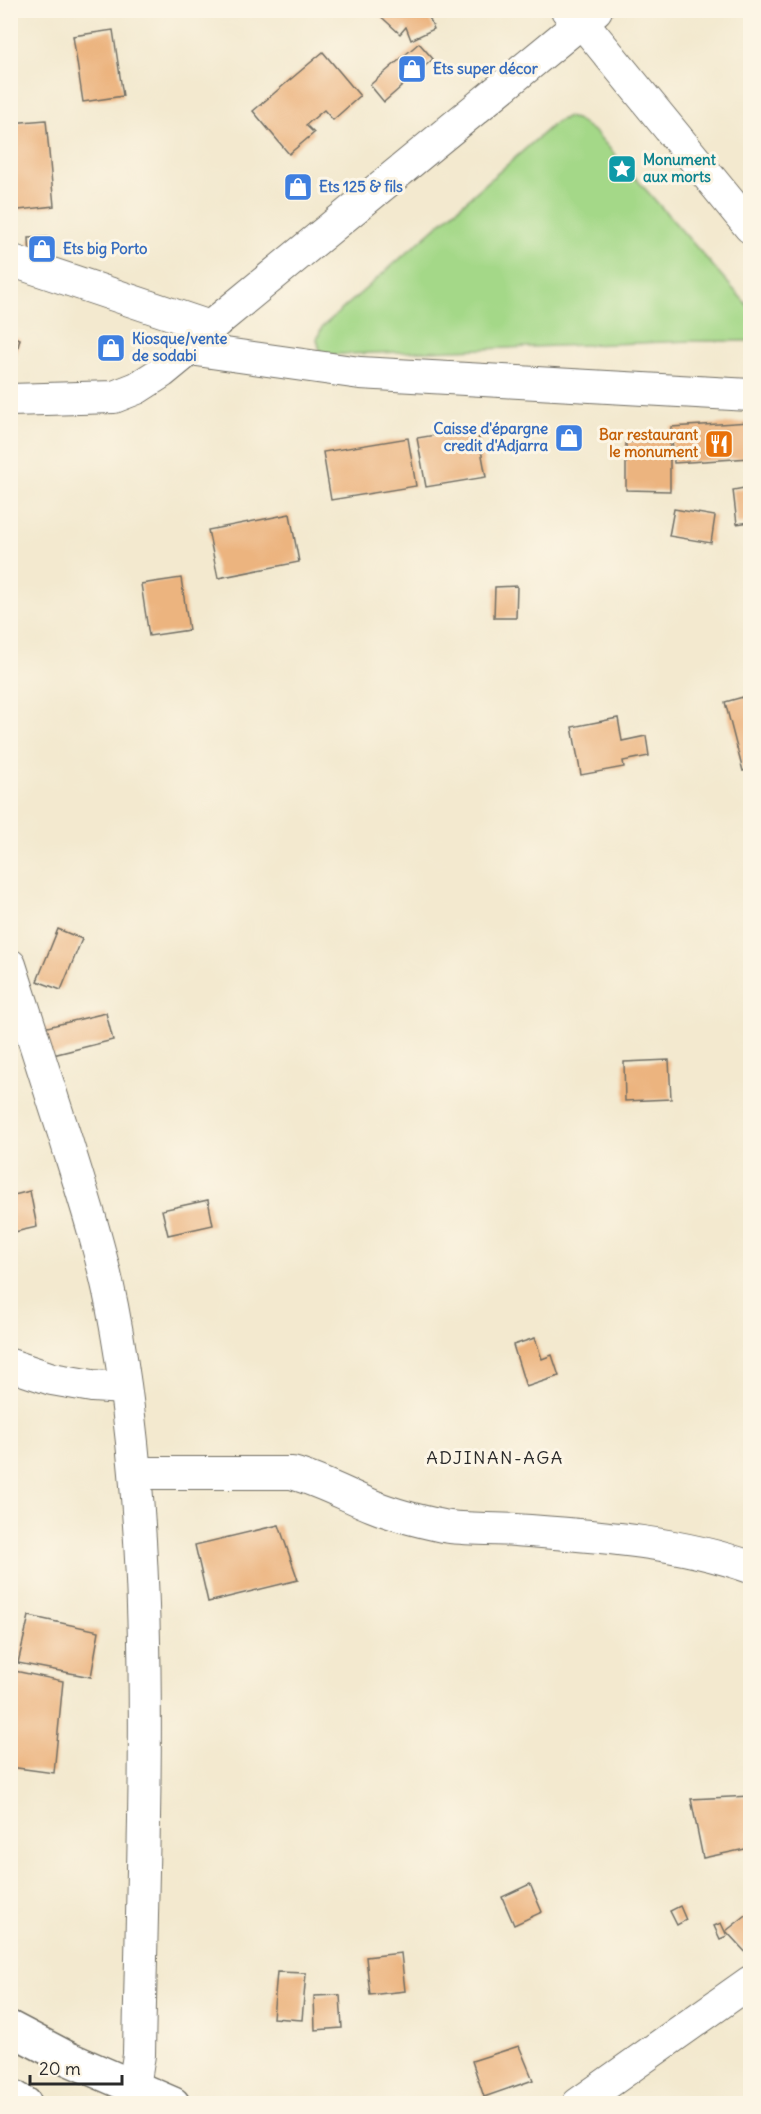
<svg xmlns="http://www.w3.org/2000/svg" width="761" height="2114" font-family="Delius,sans-serif">
<style>
.green{fill:#a4d888;stroke:#68825a;stroke-width:1.5}
.building{fill:#ecb47f}
.lines{fill:none;stroke-linecap:round;stroke-linejoin:round}
.minor-casing{stroke:#716e64;stroke-width:34}
.major-casing{stroke:#716e64;stroke-width:36}
.minor{stroke:#fff;stroke-width:32}
.major{stroke:#fff;stroke-width:33}
.labels{text-anchor:middle;stroke-width:6;stroke-linejoin:round;paint-order:stroke}
.shop-label{font-size:15px;font-weight:bold;fill:#366cbe;stroke:#fcf5e5;text-anchor:start}
.culture-label{font-size:15px;font-weight:bold;fill:#0d838f;stroke:#fcf5e5;text-anchor:start}
.food-label{font-size:15px;font-weight:bold;fill:#c56008;stroke:#fcf5e5;text-anchor:end}
.quarter-label{font-size:18px;letter-spacing:1.5px;fill:#2b2b2b;stroke:#fcf5e5}
</style>
<rect width="100%" height="100%" fill="#fcf5e5"/>
<filter id="ink" filterUnits="userSpaceOnUse"><feTurbulence type="fractalNoise" baseFrequency=".0167" numOctaves="2"/><feDisplacementMap in="SourceGraphic" scale="12" xChannelSelector="R" yChannelSelector="G"/><feConvolveMatrix kernelMatrix="1 2 1 2 8 2 1 2 1" color-interpolation-filters="sRGB"/></filter>
<filter id="wash" filterUnits="userSpaceOnUse"><feTurbulence type="fractalNoise" baseFrequency=".008" numOctaves="4" result="noise"/><feDisplacementMap in="SourceGraphic" scale="24" xChannelSelector="R" yChannelSelector="G"/><feGaussianBlur stdDeviation="1.35" result="paint"/><feColorMatrix in="noise" values="0 0 0 0 0 0 0 0 0 0 0 0 0 0 0 0 0 1.4 0 .05"/><feComposite in="paint" operator="in"/></filter>
<g filter="url(#wash)">
<rect width="100%" height="100%" fill="#f3e9cf"/>
<path class="green" d="M567 117 576 119 596 133 750 308V341H691L321 355 317 339 322 327 556 122Z"/>
<g id="blocks">
<g class="building">
<path d="M374 10H426L434 29 411 40 406 27 400 34Z"/>
<path d="M113 30 123 96 83 102 73 36Z"/>
<path d="M419 43 433 59 384 102 370 85Z"/>
<path d="M323 52 360 96 333 120 324 110 306 125 314 133 289 154 253 111Z"/>
<path d="M46 120 54 206 10 211V123Z"/>
<path d="M47 237 49 257 30 259 29 238Z"/>
<path d="M10 336 20 339 13 366 10 365Z"/>
<path d="M750 422V458L674 463 671 427Z"/>
<path d="M477 428 486 477 426 487 417 438Z"/>
<path d="M408 438 416 486 331 500 323 452Z"/>
<path d="M670 441V491L626 490V442Z"/>
<path d="M750 487V522L737 524 733 490Z"/>
<path d="M674 509 715 516 711 543 669 536Z"/>
<path d="M290 514 299 562 218 578 208 530Z"/>
<path d="M181 578 189 630 149 636 141 584Z"/>
<path d="M517 586 516 618H494L495 587Z"/>
<path d="M750 695V769L743 771 725 702Z"/>
<path d="M618 718 622 741 646 736 649 756 623 761 624 767 581 775 572 727Z"/>
<path d="M58 929 82 939 61 990 37 981Z"/>
<path d="M106 1013 113 1040 49 1056 43 1028Z"/>
<path d="M669 1060 671 1099 625 1101 624 1062Z"/>
<path d="M30 1191 37 1227 10 1233V1196Z"/>
<path d="M208 1200 213 1225 168 1235 162 1210Z"/>
<path d="M535 1338 542 1359 552 1355 559 1376 526 1387 513 1345Z"/>
<path d="M279 1525 298 1580 208 1602 195 1545Z"/>
<path d="M29 1616 99 1631 91 1677 18 1663Z"/>
<path d="M10 1670 63 1681 54 1773 10 1767Z"/>
<path d="M750 1796V1848L703 1858 691 1799Z"/>
<path d="M530 1884 542 1912 514 1925 502 1897Z"/>
<path d="M680 1906 686 1920 677 1925 670 1911Z"/>
<path d="M750 1912V1954L749 1956 726 1931Z"/>
<path d="M721 1923 727 1936 720 1939 714 1926Z"/>
<path d="M401 1953 405 1991 370 1995 366 1957Z"/>
<path d="M277 1972 306 1973 302 2020 273 2018Z"/>
<path d="M340 1995 342 2028 315 2030 314 1996Z"/>
<path d="M519 2046 533 2080 484 2097 472 2061Z"/>
</g>
</g>
</g>
<g filter="url(#ink)">
<use href="#blocks" fill-opacity="0" stroke="#716e64" stroke-width="1.5"/>
<g class="lines">
<g class="minor-casing">
<g id="minor">
<path d="M567 10 582 22 750 227"/>
<path d="M10 260 210 327"/>
<path d="M190 349 360 373 750 395"/>
<path d="M10 400 114 397 137 388 162 372 190 349 210 327 596 10"/>
<path d="M10 965C29 1024 47 1082 66 1140 83 1195 101 1250 112 1306 159 1549 143 1809 139 2055L134 2087"/>
<path d="M10 1365 52 1379 92 1386 125 1388"/>
<path d="M136 1473H292C321 1481 346 1495 373 1506 395 1515 419 1521 443 1526 466 1530 492 1528 516 1530 594 1536 677 1541 750 1567"/>
<path d="M578 2104 750 1982"/>
</g>
</g>
<g class="major-casing">
<g id="major">
<path d="M10 2028 69 2059 173 2104"/>
<path d="M10 2095 25 2104"/>
</g>
</g>
<use href="#minor" class="minor"/>
<use href="#major" class="major"/>
</g>
</g>
<defs>
<g id="shop-square" transform="scale(1.5)"><rect x="-9" y="-9" width="18" height="18" rx="4" fill="#3f7fe0" stroke="#fcf5e5"/><path d="M-5-2.5h2.3a2.7 3.5 0 0 1 5.4 0H5L5.5 6h-11ZM-1.5-2.5h3a1.5 2.3 0 0 0-3 0Z" fill="#fff"/></g>
<g id="sight-square" transform="scale(1.5)"><rect x="-9" y="-9" width="18" height="18" rx="4" fill="#0f9aa8" stroke="#fcf5e5"/><path d="M0-6L1.8-2.2L6-1.7L2.9 1.2L3.7 5.4L0 3.3L-3.7 5.4L-2.9 1.2L-6-1.7L-1.8-2.2Z" fill="#fff"/></g>
<g id="restaurant-square" transform="scale(1.5)"><rect x="-9" y="-9" width="18" height="18" rx="4" fill="#e8710a" stroke="#fcf5e5"/><path d="M-5-6h1v4h1v-4h1v4h1v-4h1v5L-1.5 .5V6h-2V.5L-5-1ZM5-6V6H3V1.5H1.5Q1.5-4 5-6Z" fill="#fff"/></g>
</defs>
<g fill-rule="evenodd">
<use href="#shop-square" x="412" y="69"/>
<use href="#sight-square" x="622" y="169"/>
<use href="#shop-square" x="298" y="187"/>
<use href="#shop-square" x="42" y="249"/>
<use href="#shop-square" x="111" y="348"/>
<use href="#shop-square" x="569" y="438"/>
<use href="#restaurant-square" x="719" y="444"/>
</g>
<g class="labels">
<g class="shop-label">
<text x="433" y="74">Ets super décor</text>
<text x="319" y="192">Ets 125 &amp; fils</text>
<text x="63" y="254">Ets big Porto</text>
<text x="132" y="344">Kiosque/vente<tspan x="132" dy="17">de sodabi</tspan></text>
<text x="548" y="434" text-anchor="end">Caisse d'épargne<tspan x="548" dy="17">credit d'Adjarra</tspan></text>
</g>
<g class="culture-label">
<text x="643" y="165">Monument<tspan x="643" dy="17">aux morts</tspan></text>
</g>
<g class="food-label">
<text x="698" y="440">Bar restaurant<tspan x="698" dy="17">le monument</tspan></text>
</g>
<g class="quarter-label">
<text x="495" y="1464">ADJINAN-AGA</text>
</g>
</g>
<rect width="761" height="2114" fill="none" stroke="#fcf5e5" stroke-width="36"/>
<path d="M30 2075v9h92v-9" fill="none" stroke="#2b2b2b" stroke-width="3"/>
<text x="39" y="2075" font-size="18" fill="#2b2b2b" stroke="#fcf5e5" stroke-width="4.5" paint-order="stroke">20 m</text>
</svg>
